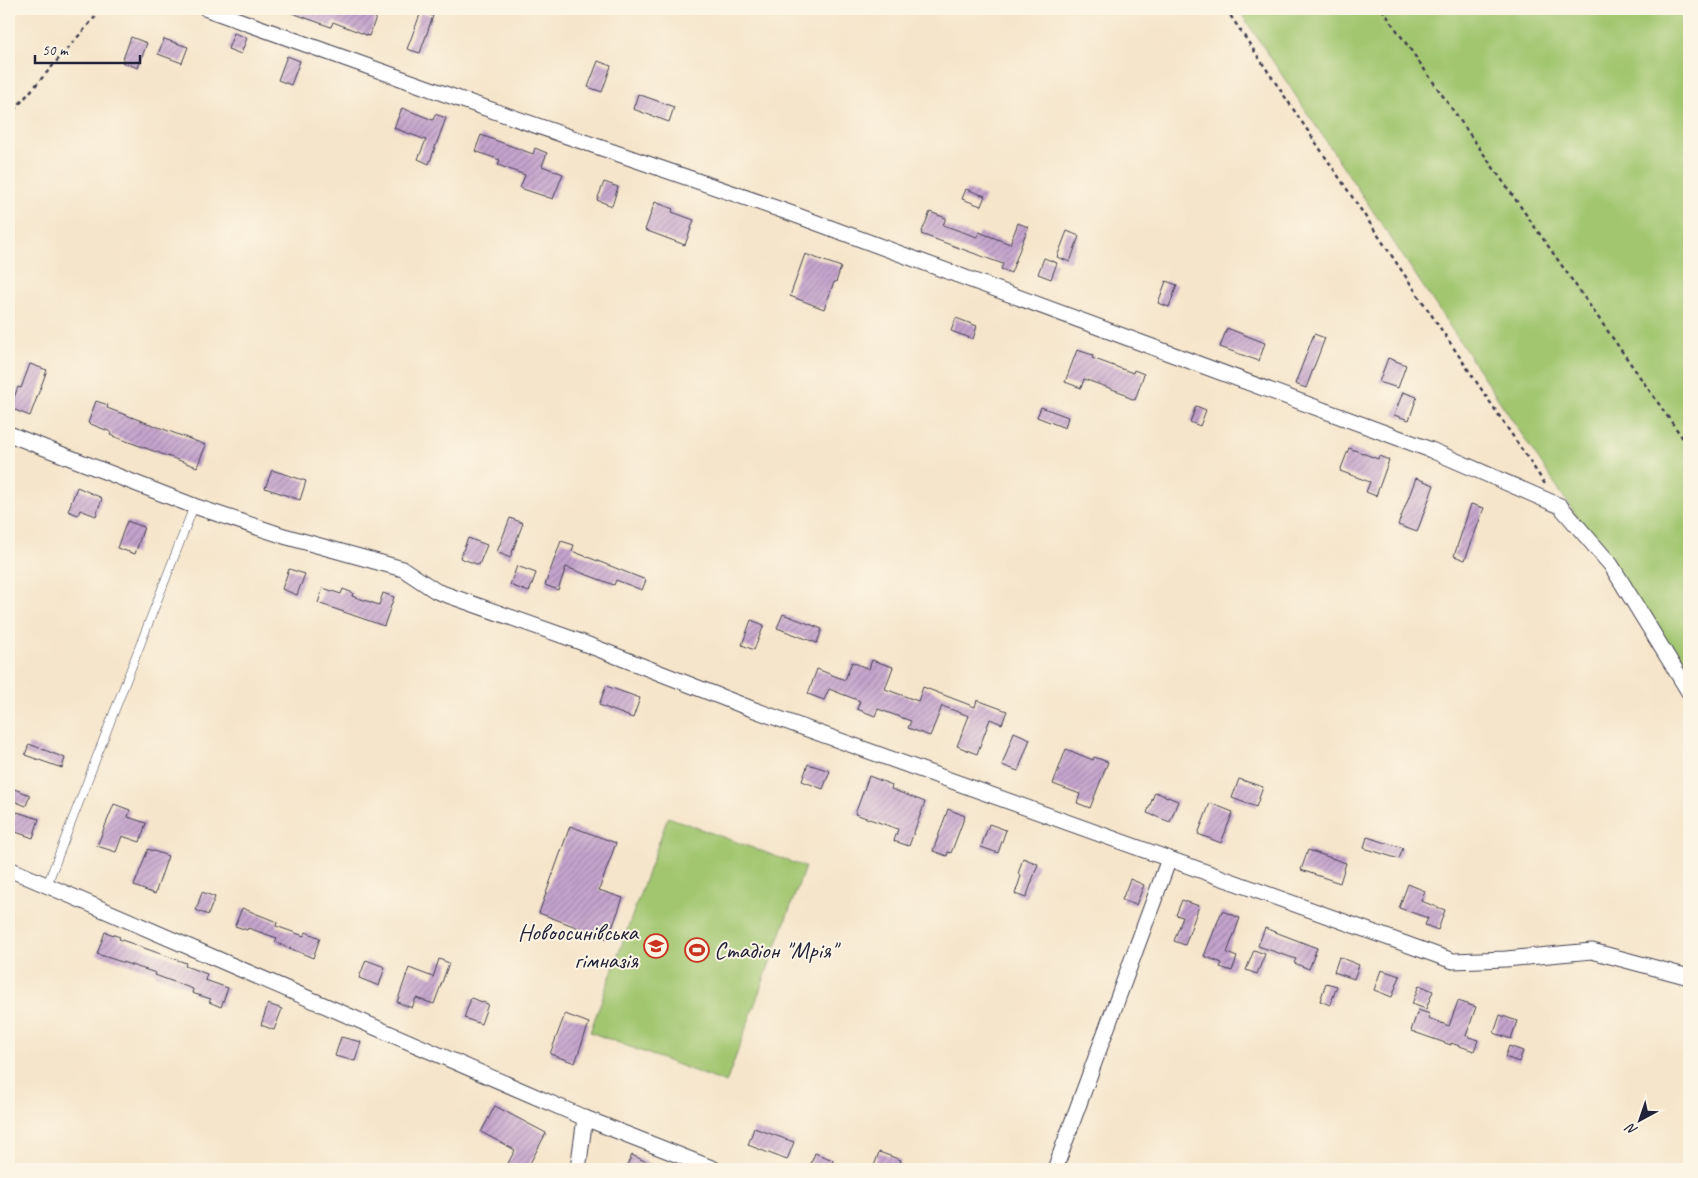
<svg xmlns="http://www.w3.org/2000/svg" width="1698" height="1178" font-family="Caveat,sans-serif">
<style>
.garden{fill:#a2c66f;stroke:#627455}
.building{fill:url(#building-hatch)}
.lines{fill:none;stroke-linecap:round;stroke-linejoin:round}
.lane-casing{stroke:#423f50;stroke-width:9}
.street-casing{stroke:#423f50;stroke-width:17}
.path{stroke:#423f50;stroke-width:2.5;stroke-dasharray:4 4;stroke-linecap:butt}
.lane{stroke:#fff;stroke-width:8}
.street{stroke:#fff;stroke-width:15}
.labels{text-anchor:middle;stroke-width:4;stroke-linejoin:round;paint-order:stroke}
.poi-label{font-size:24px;fill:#22223b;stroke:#fcf5e5;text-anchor:end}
</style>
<defs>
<pattern id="building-hatch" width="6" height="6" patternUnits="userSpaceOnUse" patternTransform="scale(1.25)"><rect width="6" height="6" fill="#c5a4cd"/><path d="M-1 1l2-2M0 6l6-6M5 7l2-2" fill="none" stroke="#a085a8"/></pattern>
</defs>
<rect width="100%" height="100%" fill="#fcf5e5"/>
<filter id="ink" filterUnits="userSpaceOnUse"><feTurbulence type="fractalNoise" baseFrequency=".02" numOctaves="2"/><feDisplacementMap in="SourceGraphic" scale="10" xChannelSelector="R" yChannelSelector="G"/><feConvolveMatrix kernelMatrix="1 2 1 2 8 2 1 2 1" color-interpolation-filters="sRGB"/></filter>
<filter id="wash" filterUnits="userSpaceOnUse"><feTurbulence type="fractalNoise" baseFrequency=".0096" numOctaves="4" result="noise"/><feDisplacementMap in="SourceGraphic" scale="20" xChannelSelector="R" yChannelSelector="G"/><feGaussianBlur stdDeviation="1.12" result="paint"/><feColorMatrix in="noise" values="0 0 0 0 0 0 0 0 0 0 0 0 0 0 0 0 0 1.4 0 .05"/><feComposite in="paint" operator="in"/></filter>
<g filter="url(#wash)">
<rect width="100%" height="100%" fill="#f5e5ca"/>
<g class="garden">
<path d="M1238 9H1689V685Z"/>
<path d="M668 817 805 867 726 1083 590 1032Z"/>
</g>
<g id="blocks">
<g class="building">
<path d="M285 9H362L377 15 369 36 333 22 331 27 284 10Z"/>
<path d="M421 12 433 16 420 53 407 49Z"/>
<path d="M234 33 247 38 241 54 228 49Z"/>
<path d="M131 37 147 43 138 68 122 62Z"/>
<path d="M164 39 188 47 182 63 158 54Z"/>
<path d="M287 56 300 61 291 85 278 80Z"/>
<path d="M598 61 611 66 602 92 588 87Z"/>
<path d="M638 94 674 107 669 122 633 109Z"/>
<path d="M402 108 433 120 435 114 446 118 429 164 418 159 426 140 394 128Z"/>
<path d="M481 135 533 154 535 148 547 153 542 166 563 174 553 199 520 188 525 175 498 165 500 160 475 151Z"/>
<path d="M604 182 618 187 612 206 597 200Z"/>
<path d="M966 189 985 196 981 206 962 199Z"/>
<path d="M655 202 673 209 672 212 694 220 685 245 645 230Z"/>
<path d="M930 212 946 218 943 225 977 237 979 232 1010 244 1018 223 1028 227 1011 273 1001 269 1003 264 921 234Z"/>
<path d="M1067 231 1079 236 1070 262 1057 257Z"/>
<path d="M805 254 841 267 836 282H834L824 309 790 296Z"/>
<path d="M1044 258 1057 263 1051 279 1038 274Z"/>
<path d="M1166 281 1177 285 1169 307 1158 303Z"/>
<path d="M956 318 977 326 973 339 951 331Z"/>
<path d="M1227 328 1265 343 1259 361 1220 347Z"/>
<path d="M1314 334 1325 338 1306 388 1295 384Z"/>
<path d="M1077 350 1093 355 1092 358 1133 373 1134 370 1144 374 1135 400 1125 396 1126 394 1084 379 1081 388 1065 382Z"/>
<path d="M1388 358 1406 365 1398 388 1379 382Z"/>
<path d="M30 364 47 370 30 416 10 408 18 387 21 388Z"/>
<path d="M1403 392 1417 397 1409 420 1394 415Z"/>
<path d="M96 401 108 405 107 408 206 445 197 467 110 435 111 432 88 423Z"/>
<path d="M1196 406 1206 410 1200 426 1190 422Z"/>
<path d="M1041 407 1068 417 1065 428 1037 417Z"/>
<path d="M1349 448 1378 459 1379 456 1389 460 1376 496 1366 492 1370 482 1340 471Z"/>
<path d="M272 470 306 481 300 500 265 488Z"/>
<path d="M1416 478 1434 485 1417 532 1398 525Z"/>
<path d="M77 487 102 498 96 516 80 510 78 515 68 511Z"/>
<path d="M1471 504 1484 508 1465 560 1454 556Z"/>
<path d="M510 518 523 523 510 558 497 552Z"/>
<path d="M127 521 144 527 135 554 117 548Z"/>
<path d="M468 538 487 545 479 565 460 558Z"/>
<path d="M561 541 574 545 572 551 646 580 642 590 616 580 614 585 566 567 558 590 545 585Z"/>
<path d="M517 566 536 573 529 592 510 585Z"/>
<path d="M289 569 305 574 297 595 282 589Z"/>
<path d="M323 588 341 594 343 589 353 593 352 596 379 605 383 593 394 597 384 626 318 603Z"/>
<path d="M783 614 822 629 817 643 777 628Z"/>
<path d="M751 620 764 625 754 650 742 645Z"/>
<path d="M872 660 893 667 885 689 918 701 923 687 975 707 977 700 1007 711 1002 724 990 719 977 754 957 746 969 716 942 706 930 736 908 728 911 721 878 709 875 716 857 709 860 701 829 689 824 700 808 694 817 669 845 680 852 662 869 669Z"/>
<path d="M606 686 640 698 633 718 599 705Z"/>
<path d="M1014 732 1030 739 1018 771 1002 765Z"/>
<path d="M29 744 65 758 62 768 25 755Z"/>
<path d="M1066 749 1093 760 1094 757 1108 762 1090 808 1077 803 1080 794 1053 784Z"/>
<path d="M808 764 830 771 823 789 802 781Z"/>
<path d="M869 776 892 785 891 789 925 802 909 846 894 841 898 829 855 814Z"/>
<path d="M1239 779 1263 787 1256 807 1232 798Z"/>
<path d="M9 787 30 795 26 806 9 799Z"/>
<path d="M1155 792 1178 801 1170 822 1147 813Z"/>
<path d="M1210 803 1233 812 1221 843 1198 834Z"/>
<path d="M114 804 130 810 128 817 146 823 140 842 122 836 116 852 97 846Z"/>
<path d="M948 809 965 816 951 853 948 852 947 856 933 851Z"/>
<path d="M17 812 39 819 33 838 10 830Z"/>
<path d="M989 824 1006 830 998 853 981 847Z"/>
<path d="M570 826 616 843 599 890 623 898 608 939 539 913Z"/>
<path d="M1367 837 1403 848 1399 859 1364 848Z"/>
<path d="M148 849 168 856 155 894 134 886Z"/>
<path d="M1308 850 1346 863 1340 883 1301 870Z"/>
<path d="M1023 858 1038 864 1026 898 1015 894 1021 876 1018 874Z"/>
<path d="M1130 879 1144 885 1136 905 1122 900Z"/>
<path d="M1408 884 1425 891 1421 901 1445 910 1438 930 1425 925 1428 918 1399 908Z"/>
<path d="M202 892 215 897 208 915 196 910Z"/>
<path d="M1182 900 1199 906 1185 945 1174 941 1183 917 1176 915Z"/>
<path d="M242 908 277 922 276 926 304 936 306 932 320 938 313 958 275 942 277 938 248 928 247 930 235 926Z"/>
<path d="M1222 911 1240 918 1227 953 1237 957 1232 971 1220 967 1222 963 1204 956Z"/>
<path d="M1265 928 1317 948 1309 969 1294 963 1296 959 1258 946Z"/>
<path d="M105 932 120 937 119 939 186 963 185 966 207 974 205 980 228 988 221 1007 209 1002 211 999 192 993 193 989 155 975 156 973 97 954Z"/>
<path d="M1254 950 1265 954 1257 974 1246 970Z"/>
<path d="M1339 957 1359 965 1354 979 1334 972Z"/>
<path d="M439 959 449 963 434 1004 416 998 412 1008 397 1002 409 968 433 977Z"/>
<path d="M366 960 385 967 379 986 359 978Z"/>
<path d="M1381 970 1400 976 1392 997 1374 990Z"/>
<path d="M1326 983 1337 986 1330 1005 1320 1001Z"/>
<path d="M1419 985 1433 991 1426 1009 1412 1004Z"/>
<path d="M471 998 488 1004 481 1024 464 1018Z"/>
<path d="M1458 1001 1476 1007 1466 1036 1478 1040 1474 1051 1451 1043V1045L1411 1031 1418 1010 1430 1014 1428 1018 1449 1026Z"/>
<path d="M268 1004 282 1009 274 1030 261 1025Z"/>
<path d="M565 1014 589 1023 575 1063 550 1054Z"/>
<path d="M1500 1015 1517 1021 1511 1039 1494 1033Z"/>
<path d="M341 1037 361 1042 355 1061 335 1056Z"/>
<path d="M1509 1046 1523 1051 1519 1062 1505 1057Z"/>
<path d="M495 1106 546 1133 527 1169H505L515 1150 481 1132Z"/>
<path d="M754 1128 794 1142 787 1160 748 1145Z"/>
<path d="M879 1152 901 1160 898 1169H873Z"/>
<path d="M815 1153 833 1160 830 1169H809Z"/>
<path d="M632 1155 661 1169H625Z"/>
</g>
</g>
</g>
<g filter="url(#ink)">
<use href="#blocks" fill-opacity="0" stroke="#423f50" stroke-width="1"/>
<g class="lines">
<g class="lane-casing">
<path id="lane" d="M47 885 194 506"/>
</g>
<g class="street-casing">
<g id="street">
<path d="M207 9 445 94 790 213 1431 450 1560 506 1611 565 1689 692"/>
<path d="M9 434 194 506 284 536 403 569 436 591 578 641 752 709 1453 961 1506 959 1592 951 1689 977"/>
<path d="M9 869 585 1118 714 1169"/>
<path d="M578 1169 585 1118"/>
<path d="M1055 1169 1169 859"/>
</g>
</g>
<g class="path">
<path d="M1226 9 1545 484"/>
<path d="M1382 9 1689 447"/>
<path d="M9 116 102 9"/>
</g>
<use href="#lane" class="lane"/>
<use href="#street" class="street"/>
</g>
</g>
<defs>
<g id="school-ring" transform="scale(1.25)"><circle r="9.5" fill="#fcf5e5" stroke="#c8321e" stroke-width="1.5"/><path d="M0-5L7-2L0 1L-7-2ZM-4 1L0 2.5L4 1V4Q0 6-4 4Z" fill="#c8321e"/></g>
<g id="stadium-ring" transform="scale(1.25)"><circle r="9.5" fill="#fcf5e5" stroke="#c8321e" stroke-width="1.5"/><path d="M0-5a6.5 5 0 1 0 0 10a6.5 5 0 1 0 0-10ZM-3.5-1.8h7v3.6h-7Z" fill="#c8321e"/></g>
</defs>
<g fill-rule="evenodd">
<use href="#school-ring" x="656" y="946"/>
<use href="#stadium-ring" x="697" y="950"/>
</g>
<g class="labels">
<g class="poi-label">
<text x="638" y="940">Новоосинівська<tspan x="638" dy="28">гімназія</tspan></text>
<text x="714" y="958" text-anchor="start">Стадіон "Мрія"</text>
</g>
</g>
<rect width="1698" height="1178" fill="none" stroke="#fcf5e5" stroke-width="30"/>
<g transform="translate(1640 1120) rotate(220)" stroke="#fcf5e5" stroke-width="4" paint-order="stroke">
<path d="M0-4L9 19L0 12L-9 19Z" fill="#22223b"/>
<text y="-8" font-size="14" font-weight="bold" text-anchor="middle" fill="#22223b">N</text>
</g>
<path d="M35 55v8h105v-8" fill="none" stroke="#22223b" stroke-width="2.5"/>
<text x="42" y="55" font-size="15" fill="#22223b" stroke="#fcf5e5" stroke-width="4" paint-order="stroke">50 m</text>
</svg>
